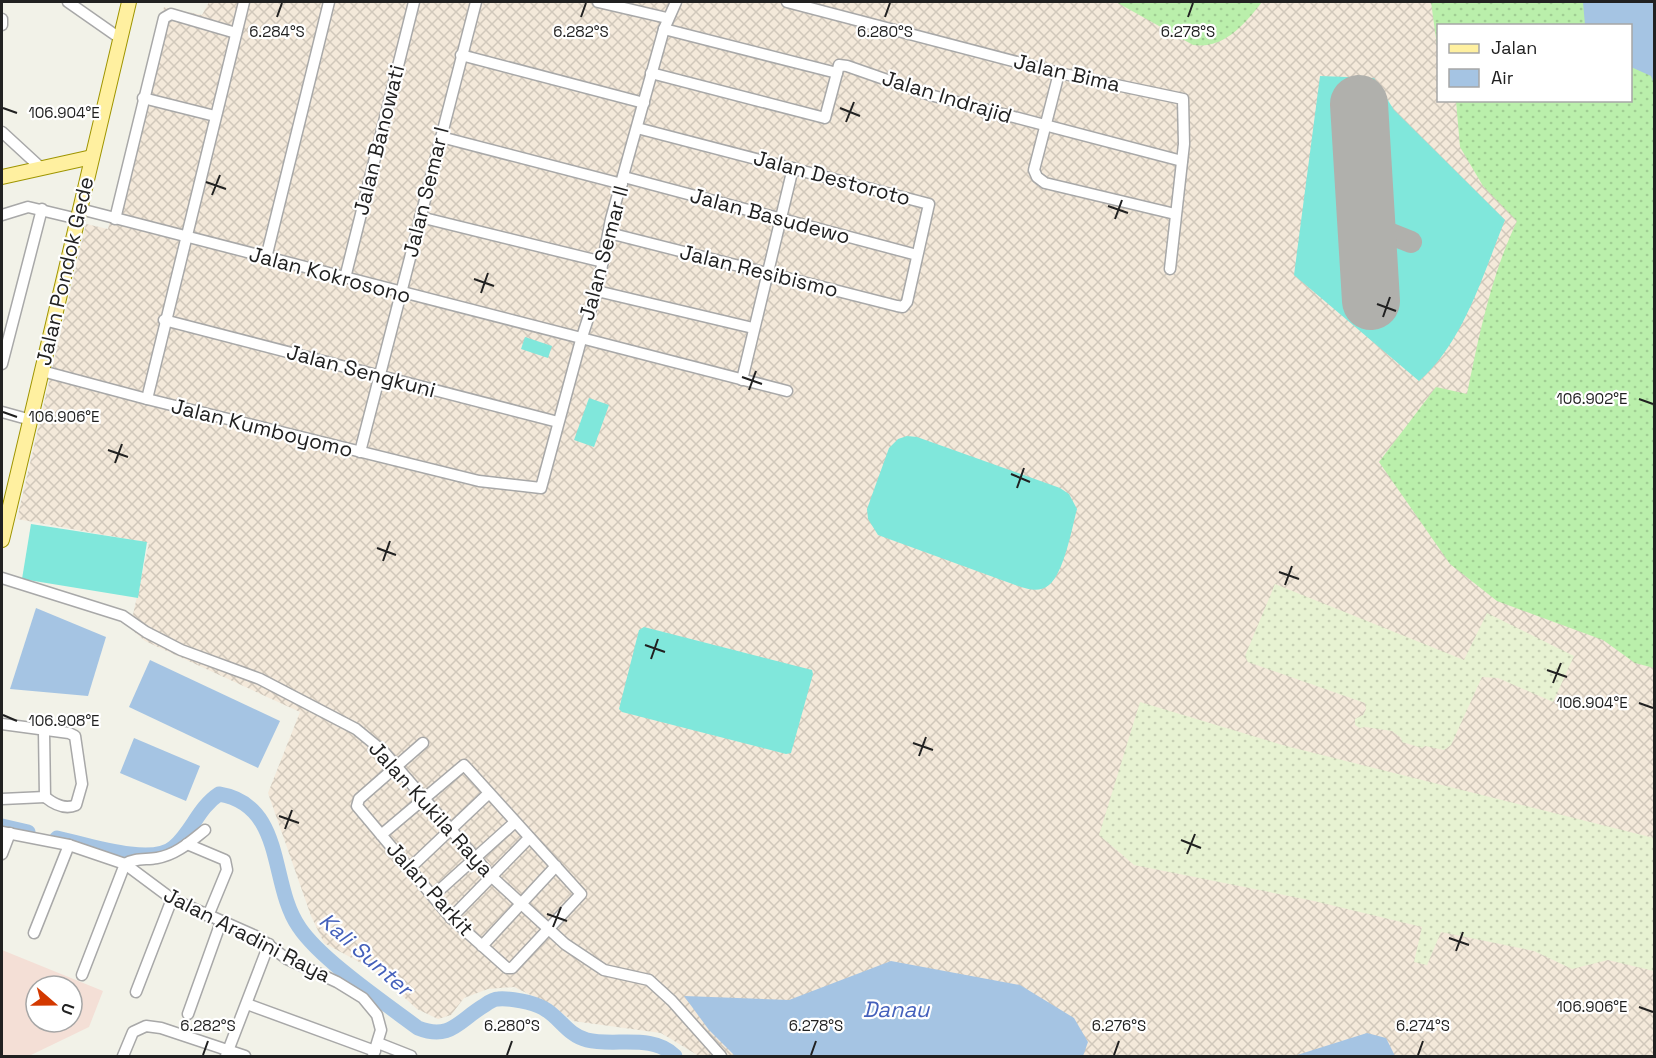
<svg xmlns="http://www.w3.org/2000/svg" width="1656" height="1058" font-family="'Space Grotesk',sans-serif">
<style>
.commercial{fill:#f4dfd6;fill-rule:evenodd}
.military{fill:url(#military-cross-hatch);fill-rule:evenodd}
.farmland{fill:url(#farmland-dots)}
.grass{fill:url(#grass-dots)}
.pitch{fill:#80e7db}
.water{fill:#a5c4e3}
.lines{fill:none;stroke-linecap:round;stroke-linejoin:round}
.river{stroke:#a5c4e3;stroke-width:15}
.taxiway{stroke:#b0b0ac;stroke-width:22}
.runway{stroke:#b0b0ac;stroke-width:58}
.minor-casing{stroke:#a8a8a8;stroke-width:13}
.major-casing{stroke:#9f9500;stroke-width:16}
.minor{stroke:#fff;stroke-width:10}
.major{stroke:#fff0a0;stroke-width:14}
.ticks{fill:none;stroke:#212121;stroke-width:2}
.labels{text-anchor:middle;stroke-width:4.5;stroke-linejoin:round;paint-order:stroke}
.street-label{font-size:21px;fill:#212121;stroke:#fff}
.water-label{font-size:22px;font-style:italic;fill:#4460bb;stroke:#fff}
.ticks-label{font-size:15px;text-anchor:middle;fill:#212121;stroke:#fff;stroke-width:4.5;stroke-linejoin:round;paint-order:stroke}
</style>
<defs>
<pattern id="military-cross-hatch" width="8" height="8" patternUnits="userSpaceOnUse" patternTransform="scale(1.5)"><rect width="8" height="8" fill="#f4e9da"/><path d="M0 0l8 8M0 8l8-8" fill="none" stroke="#d1c8bb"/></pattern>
<pattern id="farmland-dots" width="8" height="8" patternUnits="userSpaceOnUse" patternTransform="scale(1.5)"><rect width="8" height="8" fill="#e7f2d2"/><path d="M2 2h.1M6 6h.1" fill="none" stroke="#c6cfb4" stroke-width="1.8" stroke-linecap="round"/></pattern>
<pattern id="grass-dots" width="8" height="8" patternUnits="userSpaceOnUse" patternTransform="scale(1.5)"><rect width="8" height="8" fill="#baefab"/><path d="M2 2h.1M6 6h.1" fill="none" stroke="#a0cd93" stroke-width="1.8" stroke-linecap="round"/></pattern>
</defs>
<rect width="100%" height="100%" fill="#f2f2e8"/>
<path class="commercial" d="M2 950 103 991 89 1027 29 1056H2ZM36 986H72V1022H36Z"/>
<path class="military" d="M209 2H1654V1056H699L661 1033 573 1021 548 1003 514 987 488 989 464 998 451 1015 438 1019 417 1009 374 970 324 943 311 916 268 793 300 712 145 641 130 628 149 543 17 519 86 224 108 229 164 7 202 15ZM1438 26H1630V100H1438Z"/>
<g class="farmland">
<path d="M1275 584 1464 660 1487 613 1574 656 1553 702 1498 678 1482 677 1451 745 1444 750 1425 746 1422 748 1402 742 1401 738 1392 731 1365 727 1360 728 1355 725V719L1363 715 1366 709 1365 703 1248 662 1245 656Z"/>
<path d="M1140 702 1286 746 1654 838V971L1608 960 1572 969 1534 951 1441 932 1427 965 1414 962 1422 927 1314 901 1134 865 1099 835Z"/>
</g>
<g class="grass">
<path d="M1116 2H1262C1244 25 1224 49 1193 45Z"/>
<path d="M1431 2H1654V668L1635 663 1603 640 1497 601 1450 564 1379 462 1436 387 1467 394C1479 335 1491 276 1517 221L1483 186 1460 147 1456 101 1630 100V26H1438V53Z"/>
</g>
<g class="pitch">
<path d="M1320 76 1374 78 1394 110 1505 220C1483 274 1464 342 1419 381L1294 275Z"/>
<path d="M525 337 552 346 548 358 521 349Z"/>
<path d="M589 398 609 405 594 447 574 440Z"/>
<path d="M907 436 917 437 1060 488 1069 494 1077 509C1072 528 1064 573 1049 585 1040 592 1031 590 1021 587L878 535 868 519 867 509 889 448 898 439Z"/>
<path d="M31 524 147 542 138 598 22 579Z"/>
<path d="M644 627 812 670 813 674 791 753 786 754 622 712 619 709 639 630Z"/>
</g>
<g class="water">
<path d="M1583 2H1654V84L1651 76 1631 67 1630 26 1585 25Z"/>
<path d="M36 608 106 637 88 696 10 689Z"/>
<path d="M150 660 280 721 258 768 129 707Z"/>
<path d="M134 738 200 766 186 801 120 773Z"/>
<path d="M891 961 1020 985 1074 1018 1088 1042 1083 1056H735L709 1030 684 996 789 1000Z"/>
<path d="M1367 1033 1386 1038 1395 1056H1294Z"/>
</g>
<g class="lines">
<g class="river">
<path d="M2 826 28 832"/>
<path d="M57 838C85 844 152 867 174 847 192 832 198 808 219 794 286 805 269 884 299 927 320 959 386 1004 418 1028 451 1041 459 1020 485 1005 489 1002 493 999 498 999 510 998 532 1002 543 1008 559 1016 567 1035 587 1040 614 1047 652 1033 675 1056"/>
</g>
<path class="taxiway" d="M1366 224 1411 242"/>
<path class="runway" d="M1359 104 1371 301"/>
<g class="minor-casing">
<g id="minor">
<path d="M68 2 121 39"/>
<path d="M244 2 147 399 479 481 541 488 581 340 597 291 611 219 664 29 676 2"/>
<path d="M598 2 667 18"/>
<path d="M787 2 1059 73 1183 99 1184 144 1170 269"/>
<path d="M2 19V25"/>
<path d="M664 29 837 73 839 65 847 66 930 95 1182 161"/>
<path d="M461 55 644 103"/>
<path d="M651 73 825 118 837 73"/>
<path d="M1059 73 1034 170 1037 177 1045 183 1175 214"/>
<path d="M143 98 215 116"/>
<path d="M2 132 40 167"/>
<path d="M441 137 622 184"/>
<path d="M624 177 917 255"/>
<path d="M80 209 787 391"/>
<path d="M2 215 28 207 78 219"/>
<path d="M420 217 603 262"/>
<path d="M115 219 164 18 171 14 236 33"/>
<path d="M609 233 897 306 903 307 907 302 929 204 637 128"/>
<path d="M266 258 329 2"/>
<path d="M345 278 414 2"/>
<path d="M597 291 753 328"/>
<path d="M164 320 558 422"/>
<path d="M2 364 42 209"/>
<path d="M42 371 147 399"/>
<path d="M742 380 793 168"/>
<path d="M2 412 31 420"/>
<path d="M360 452 476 2"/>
<path d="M2 578 123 616 146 632 181 650 260 679 356 729 384 752 491 876 565 944 604 970 649 980 672 1001 721 1056"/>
<path d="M2 724 69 733 75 736 82 784 76 805C65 810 55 805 45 797"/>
<path d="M44 731 45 797"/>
<path d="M2 799 45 797"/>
<path d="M2 832 69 845 125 864 172 899 258 937 287 959 337 982 363 998 377 1015 381 1030 373 1056"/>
<path d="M381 835 464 765 581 894 512 968H507L451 918 357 806 359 799 423 743"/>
<path d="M187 844 225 860 227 870 208 916"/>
<path d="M2 854 10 833"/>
<path d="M411 867 488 794"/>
<path d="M434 895 514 823"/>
<path d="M451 918 529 838"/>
<path d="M34 933 69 845"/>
<path d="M482 946 556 866"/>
<path d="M82 975 125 864C134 858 146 860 157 858 176 855 190 842 205 830"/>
<path d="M136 992 172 899"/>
<path d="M247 1004 375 1051"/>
<path d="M188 1014 221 922"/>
<path d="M378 1043 411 1056"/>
<path d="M123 1056 133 1032 146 1026 161 1028 245 1056"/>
<path d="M226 1056 269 944"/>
</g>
</g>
<g class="major-casing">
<g id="major">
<path d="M2 177 92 157"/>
<path d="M2 540 129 2"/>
</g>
</g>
<use href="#minor" class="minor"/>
<use href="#major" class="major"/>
</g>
<path class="ticks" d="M277 17 282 3M581 17 586 3M885 17 890 3M1188 17 1193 3M3 108 17 113M840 108 860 116M846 122 854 102M206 182 226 189M212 195 220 175M1108 206 1128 213M1115 219 1122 200M474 279 494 286M481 293 488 273M1377 304 1396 311M1383 317 1390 297M742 377 762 384M749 390 756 371M1639 399 1653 404M3 412 17 417M108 450 128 457M115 463 122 444M1011 474 1030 482M1017 488 1024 468M377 548 396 555M383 561 390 541M1279 572 1299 579M1285 585 1292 566M645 645 665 652M651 659 658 639M1547 670 1567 677M1553 683 1561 663M1639 703 1653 708M3 715 17 721M913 743 933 750M919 756 926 737M279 816 299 823M285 829 292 810M1181 840 1201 848M1187 854 1195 834M547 914 567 921M553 927 561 907M1449 938 1469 945M1456 951 1463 932M1639 1007 1653 1012M203 1055 208 1041M507 1055 512 1041M811 1055 816 1041M1114 1055 1119 1041M1418 1055 1423 1041"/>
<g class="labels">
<g class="street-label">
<text transform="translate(1067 73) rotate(13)" y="7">Jalan Bima</text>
<text transform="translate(947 97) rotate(17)" y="7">Jalan Indrajid</text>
<text transform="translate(379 140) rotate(-76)" y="7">Jalan Banowati</text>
<text transform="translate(832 178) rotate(15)" y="7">Jalan Destoroto</text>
<text transform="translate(426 192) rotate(-76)" y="7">Jalan Semar I</text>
<text transform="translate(770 216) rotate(15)" y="7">Jalan Basudewo</text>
<text transform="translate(604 253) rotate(-75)" y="7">Jalan Semar II</text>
<text transform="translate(65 271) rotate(-77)" y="7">Jalan Pondok Gede</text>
<text transform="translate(759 271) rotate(14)" y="7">Jalan Resibismo</text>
<text transform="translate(330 275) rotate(15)" y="7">Jalan Kokrosono</text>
<text transform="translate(361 371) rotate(15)" y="7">Jalan Sengkuni</text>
<text transform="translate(262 428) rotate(14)" y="7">Jalan Kumboyomo</text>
<text transform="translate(431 809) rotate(48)" y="7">Jalan Kukila Raya</text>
<text transform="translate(430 889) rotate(48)" y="7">Jalan Parkit</text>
<text transform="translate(247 935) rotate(27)" y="7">Jalan Aradini Raya</text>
</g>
<g class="water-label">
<text transform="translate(366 954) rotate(41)" y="8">Kali Sunter</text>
<text x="896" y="1017">Danau</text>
</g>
</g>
<g class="ticks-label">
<text x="277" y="37">6.284°S</text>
<text x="581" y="37">6.282°S</text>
<text x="885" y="37">6.280°S</text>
<text x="1188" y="37">6.278°S</text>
<text x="64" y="118">106.904°E</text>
<text x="1592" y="404">106.902°E</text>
<text x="64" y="422">106.906°E</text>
<text x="1592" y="708">106.904°E</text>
<text x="64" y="726">106.908°E</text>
<text x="1592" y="1012">106.906°E</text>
<text x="208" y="1031">6.282°S</text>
<text x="512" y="1031">6.280°S</text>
<text x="816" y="1031">6.278°S</text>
<text x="1119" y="1031">6.276°S</text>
<text x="1423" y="1031">6.274°S</text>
</g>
<rect width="1656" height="1058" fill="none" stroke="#212121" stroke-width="6"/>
<rect x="1437" y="24" width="195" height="78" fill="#ffffff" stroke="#a6a6a6" stroke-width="1.5"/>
<rect x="1449" y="44" width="30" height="9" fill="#fff0a0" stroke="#a6a6a6" stroke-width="1.5"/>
<text x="1491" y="54" font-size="18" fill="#212121">Jalan</text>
<rect x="1449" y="69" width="30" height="18" fill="#a5c4e3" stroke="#a6a6a6" stroke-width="1.5"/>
<text x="1491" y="84" font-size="18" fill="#212121">Air</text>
<g transform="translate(54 1004) rotate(110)"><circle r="28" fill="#ffffff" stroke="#a6a6a6" stroke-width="1.5"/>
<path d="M0-4.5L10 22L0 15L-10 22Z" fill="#d33900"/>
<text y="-9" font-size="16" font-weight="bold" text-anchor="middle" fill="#212121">U</text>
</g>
</svg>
